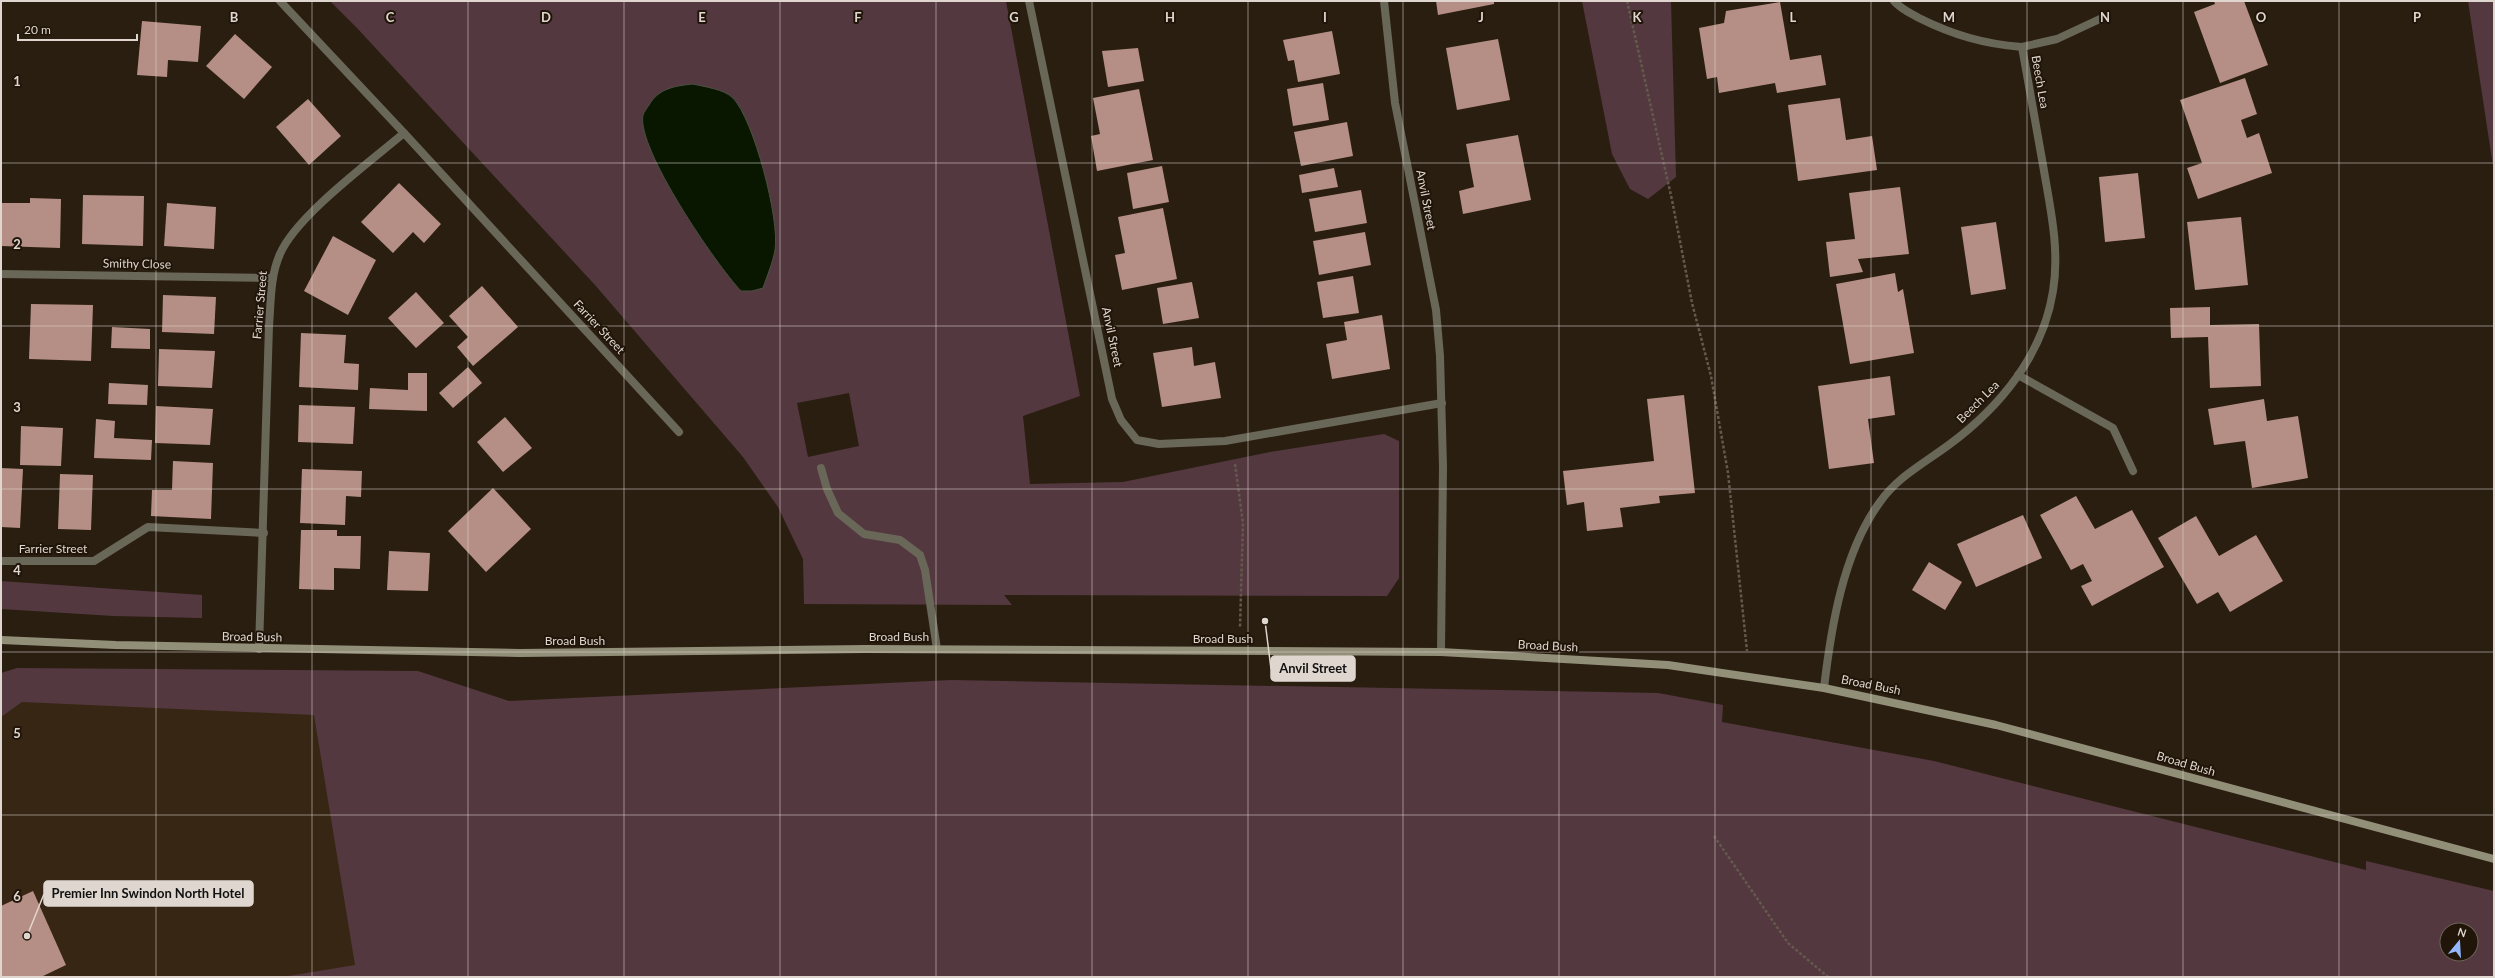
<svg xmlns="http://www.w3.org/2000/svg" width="2495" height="978" font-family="Lato,sans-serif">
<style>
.built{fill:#372613}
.green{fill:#54383f;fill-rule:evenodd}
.water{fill:#091701;stroke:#49513f}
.building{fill:#b58f85}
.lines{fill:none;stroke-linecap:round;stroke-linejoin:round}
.path{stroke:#64594d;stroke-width:2.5;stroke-dasharray:3 2;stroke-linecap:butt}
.lane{stroke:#696758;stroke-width:8}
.street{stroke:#696758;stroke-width:8}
.secondary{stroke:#928f78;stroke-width:8}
.grid{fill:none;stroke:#dfd7cf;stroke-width:1;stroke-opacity:0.55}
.labels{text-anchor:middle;stroke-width:4;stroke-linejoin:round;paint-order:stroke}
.street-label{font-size:12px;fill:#dfd7cf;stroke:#201508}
.grid-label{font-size:13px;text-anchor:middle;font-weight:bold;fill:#dfd7cf;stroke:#201508;stroke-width:4;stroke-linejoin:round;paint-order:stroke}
.leader{fill:none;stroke:#dfd7cf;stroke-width:1.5}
.callout-dot{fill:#dfd7cf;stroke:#201508;stroke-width:1.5}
.callout{fill:#dfd7cf;stroke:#dfd7cf;stroke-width:1.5}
.callout-label{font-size:13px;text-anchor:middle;font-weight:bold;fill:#111}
</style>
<rect width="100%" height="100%" fill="#2a1e11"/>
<path class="built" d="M1 675 482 698 443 977H1Z"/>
<g class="green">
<path d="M330 1H1006L1080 396 1023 416 1030 484 1123 482 1270 452 1384 434 1399 441V578L1387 596 1004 595 1012 605 804 604 803 559 778 507 743 457 595 285 357 28ZM849 393 859 446 808 457 797 403Z"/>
<path d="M1582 1H1671L1676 177 1648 199 1630 189 1612 154Z"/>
<path d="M2468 1H2494V173Z"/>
<path d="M1 581 202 595V618L113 616 1 609Z"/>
<path d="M17 668 418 671 509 701 951 680 1658 693 1723 705 1722 722 1934 761 2366 870V861L2494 891V977H282L355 965 314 715 22 702 1 717V673ZM2447 930H2471V954H2447Z"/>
</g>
<path class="water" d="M693 84C705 87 724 89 733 98 754 120 780 220 775 250 773 262 767 276 763 288L752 291H741C717 266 636 148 643 115 644 112 647 108 649 105 659 88 675 86 693 84Z"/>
<g class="building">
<path d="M1436 1H1494V4L1438 15Z"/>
<path d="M2214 1H2244L2268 65 2220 83 2194 12 2215 4Z"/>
<path d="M1780 2 1790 60 1821 55 1826 85 1777 93 1775 83 1719 93 1717 77 1707 79 1699 28 1724 23 1726 11Z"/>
<path d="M142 21 201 26 198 62 168 60 167 77 137 75Z"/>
<path d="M1332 31 1340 74 1298 82 1294 60 1288 61 1283 40Z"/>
<path d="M235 34 272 67 244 99 206 66Z"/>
<path d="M1498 39 1510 100 1457 110 1446 48Z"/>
<path d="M1138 48 1144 81 1108 87 1102 51Z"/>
<path d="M2245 78 2257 114 2241 120 2247 138 2259 133 2272 173 2198 199 2187 168 2202 163 2180 100Z"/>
<path d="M1323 83 1329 120 1293 126 1287 89Z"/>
<path d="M1139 89 1153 160 1097 171 1091 136 1100 134 1093 98Z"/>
<path d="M1840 98 1846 140 1872 136 1877 170 1798 181 1788 105Z"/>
<path d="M308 99 341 136 309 165 276 127Z"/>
<path d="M1347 122 1353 156 1301 166 1294 132Z"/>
<path d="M1518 135 1531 200 1463 214 1459 191 1474 187 1466 144Z"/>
<path d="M1162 166 1169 202 1133 209 1127 173Z"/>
<path d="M1334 168 1338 187 1302 193 1299 175Z"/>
<path d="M2138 173 2145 238 2105 242 2099 177Z"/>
<path d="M399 183 441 224 424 243 413 232 393 253 361 222Z"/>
<path d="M1900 187 1909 254 1858 259 1863 272 1830 277 1826 242 1855 239 1849 193Z"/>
<path d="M1361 190 1367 223 1315 232 1309 199Z"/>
<path d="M83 195 144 196 143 246 82 244Z"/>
<path d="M30 198 61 199 60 248 1 246V203H30Z"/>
<path d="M167 203 216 207 214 249 164 246Z"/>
<path d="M1163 208 1177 279 1122 290 1115 255 1125 253 1118 217Z"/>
<path d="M2241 217 2248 285 2195 290 2187 222Z"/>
<path d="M1996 222 2006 289 1971 295 1961 227Z"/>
<path d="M1365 232 1371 265 1319 275 1313 241Z"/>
<path d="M333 236 376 260 348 315 304 291Z"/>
<path d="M1895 273 1898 292 1903 289 1914 353 1850 364 1836 284Z"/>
<path d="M1353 276 1359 313 1323 318 1317 282Z"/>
<path d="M1192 282 1199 318 1163 324 1157 288Z"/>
<path d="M482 286 518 327 473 366 457 347 468 337 449 316Z"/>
<path d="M416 292 444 323 416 348 388 318Z"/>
<path d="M163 295 216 297 214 334 162 332Z"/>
<path d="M31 304 93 305 91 361 29 359Z"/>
<path d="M2210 307V325L2259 324 2261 386 2210 388 2208 337 2171 338 2170 308Z"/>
<path d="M1382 315 1390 369 1332 379 1326 344 1347 340 1344 322Z"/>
<path d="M112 327 150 329V349L111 348Z"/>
<path d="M301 333 346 335 344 363 359 364 358 390 299 387Z"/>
<path d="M1192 347 1194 366 1215 362 1221 398 1162 407 1153 353Z"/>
<path d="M159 349 215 351 212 388 158 386Z"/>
<path d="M468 367 482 383 453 408 439 393Z"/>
<path d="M408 373H427V411L369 409 370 388 408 390Z"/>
<path d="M1890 376 1895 415 1868 419 1874 463 1829 469 1818 386Z"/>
<path d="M109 383 148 385 147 405 108 404Z"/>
<path d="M1684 395 1695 493 1659 496 1660 503 1620 508 1623 527 1587 531 1584 502 1567 505 1563 471 1654 461 1647 399Z"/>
<path d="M2264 399 2267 421 2298 416 2308 478 2252 488 2245 441 2214 445 2208 409Z"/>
<path d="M299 405 355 407 353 444 298 442Z"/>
<path d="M156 406 213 409 210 445 155 443Z"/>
<path d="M505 417 532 448 503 472 477 442Z"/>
<path d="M96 419 115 421 114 438 152 440 151 460 94 458Z"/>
<path d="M21 426 63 428 61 466 20 465Z"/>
<path d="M173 461 213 463 211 519 151 516 152 490H172Z"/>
<path d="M1 468 23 469 20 528 1 527Z"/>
<path d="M302 469 362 471 361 497 346 496 345 525 300 523Z"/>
<path d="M60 474 93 475 91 530 58 529Z"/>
<path d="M493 488 531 529 486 572 448 531Z"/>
<path d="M2076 496 2095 529 2132 510 2164 567 2092 606 2081 586 2092 581 2083 564 2071 570 2040 515Z"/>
<path d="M2023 515 2042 558 1976 587 1957 544Z"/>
<path d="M2196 516 2219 556 2256 535 2283 581 2230 612 2218 592 2197 604 2158 538Z"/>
<path d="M301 530H337V536H361L360 569 334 568V590L299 589Z"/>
<path d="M389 551 430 553 428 591 387 590Z"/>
<path d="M1929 562 1962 582 1945 610 1912 590Z"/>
<path d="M33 891 66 965 41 977H1V906Z"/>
</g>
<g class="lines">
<g class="path">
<path d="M1627 1 1672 200 1692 303 1711 376 1728 473 1747 651"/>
<path d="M1235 464 1243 523 1240 627"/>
<path d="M1714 836 1788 943 1828 977"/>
</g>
<g class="lane">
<path d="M2018 375 2113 428 2133 471"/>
<path d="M821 468 827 489 838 513 864 534 900 540 920 555 925 570 937 649"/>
</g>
<g class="street">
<path d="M280 1 404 133"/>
<path d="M1029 1 1112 399 1121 420 1137 440 1159 444 1225 441 1442 403"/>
<path d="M1384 1 1395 103 1436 310 1440 356 1443 466 1441 652"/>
<path d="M2022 47 2057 39 2102 18"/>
<path d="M1 274 273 278"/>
<path d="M1 561H94L148 527 264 533"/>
<path d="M259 649 269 326C271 302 270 276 280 254 296 216 371 161 404 133L679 432"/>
<path d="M1824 688C1831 628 1843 552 1880 502 1897 477 1926 462 1950 444 2000 407 2043 355 2053 291 2060 249 2050 207 2043 165 2036 126 2029 86 2022 47 1984 44 1953 35 1919 18 1910 13 1901 9 1894 1"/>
</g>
<path class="secondary" d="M1 640 116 645 520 653 865 649 1441 652 1668 665 1824 688 1996 725 2494 859"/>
</g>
<path class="grid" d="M156 1V977M312 1V977M468 1V977M624 1V977M780 1V977M936 1V977M1092 1V977M1248 1V977M1403 1V977M1559 1V977M1715 1V977M1871 1V977M2027 1V977M2183 1V977M2339 1V977M1 163H2494M1 326H2494M1 489H2494M1 652H2494M1 815H2494"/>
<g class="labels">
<g class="street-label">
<text transform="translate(2040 82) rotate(80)" y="4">Beech Lea</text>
<text transform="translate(1426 200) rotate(79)" y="4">Anvil Street</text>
<text transform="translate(137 264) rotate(1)" y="4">Smithy Close</text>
<text transform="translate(260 305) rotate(-85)" y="4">Farrier Street</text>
<text transform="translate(599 327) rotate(47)" y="4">Farrier Street</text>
<text transform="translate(1112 337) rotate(78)" y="4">Anvil Street</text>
<text transform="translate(1978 402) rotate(-45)" y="4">Beech Lea</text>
<text x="53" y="553">Farrier Street</text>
<text transform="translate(252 637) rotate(1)" y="4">Broad Bush</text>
<text x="899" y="641">Broad Bush</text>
<text x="1223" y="643">Broad Bush</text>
<text x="575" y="645">Broad Bush</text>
<text transform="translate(1548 646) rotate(3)" y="4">Broad Bush</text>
<text transform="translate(1871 685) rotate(11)" y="4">Broad Bush</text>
<text transform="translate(2186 764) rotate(16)" y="4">Broad Bush</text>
</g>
</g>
<g class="grid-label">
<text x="234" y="22">B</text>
<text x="390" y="22">C</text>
<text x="546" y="22">D</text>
<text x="702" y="22">E</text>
<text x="858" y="22">F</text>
<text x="1014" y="22">G</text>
<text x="1170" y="22">H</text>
<text x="1325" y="22">I</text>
<text x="1481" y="22">J</text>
<text x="1637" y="22">K</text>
<text x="1793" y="22">L</text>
<text x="1949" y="22">M</text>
<text x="2105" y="22">N</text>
<text x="2261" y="22">O</text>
<text x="2417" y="22">P</text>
<text x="17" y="86">1</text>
<text x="17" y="249">2</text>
<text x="17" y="412">3</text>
<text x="17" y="575">4</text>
<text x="17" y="738">5</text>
<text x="17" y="901">6</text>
</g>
<path class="leader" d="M1265 621L1271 669M27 936L44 894"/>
<g class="callout-dot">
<circle cx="1265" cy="621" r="4"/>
<circle cx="27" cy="936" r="4"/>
</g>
<g class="callout">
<rect x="1271" y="656" width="84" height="25" rx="4"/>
<rect x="44" y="881" width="209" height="25" rx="4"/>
</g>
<g class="callout-label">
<text x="1313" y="673">Anvil Street</text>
<text x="148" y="898">Premier Inn Swindon North Hotel</text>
</g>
<rect width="2495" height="978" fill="none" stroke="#dfd7cf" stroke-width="4"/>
<g transform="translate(2459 942) rotate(18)"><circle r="19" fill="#201508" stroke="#6c6358"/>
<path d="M0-3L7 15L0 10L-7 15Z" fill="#94b7fd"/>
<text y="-6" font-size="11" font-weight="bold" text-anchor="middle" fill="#dfd7cf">N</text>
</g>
<path d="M18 34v6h119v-6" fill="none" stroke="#dfd7cf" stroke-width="2"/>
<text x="24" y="34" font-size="12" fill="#dfd7cf" stroke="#201508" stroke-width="3" paint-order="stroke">20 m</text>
</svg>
